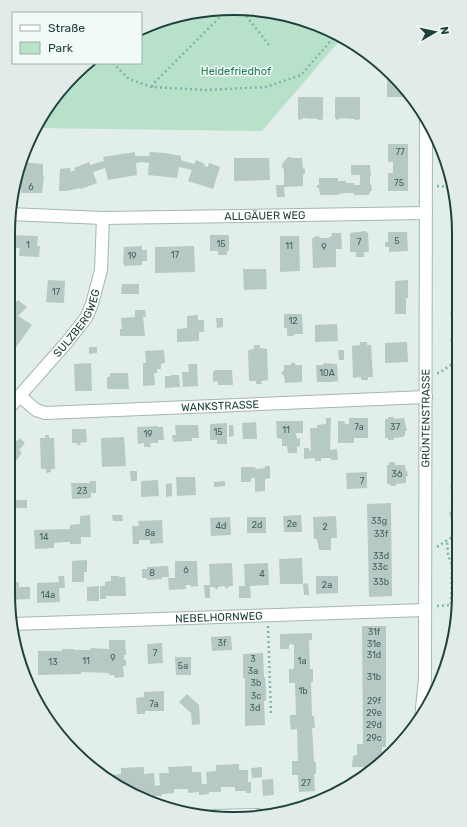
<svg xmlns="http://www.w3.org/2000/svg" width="467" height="827" font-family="Rubik,sans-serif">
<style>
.green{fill:#b7e2c9}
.building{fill:#b6c9c4}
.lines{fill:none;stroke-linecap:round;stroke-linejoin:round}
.minor-casing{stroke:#a3b7b3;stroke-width:14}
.path{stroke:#7eb5ac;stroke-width:2.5;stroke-dasharray:2 3;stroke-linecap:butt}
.minor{stroke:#fff;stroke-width:12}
.labels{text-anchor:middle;stroke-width:3;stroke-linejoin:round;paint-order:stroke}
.number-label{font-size:9px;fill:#45635f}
.park-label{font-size:11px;fill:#247d54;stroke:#f2faf7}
.street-label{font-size:11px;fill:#1f413d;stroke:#f2faf7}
.rim{fill:none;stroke:#1f413d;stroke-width:2}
</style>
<rect width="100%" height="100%" fill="#e1eeea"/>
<path class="green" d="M189 12H277L341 39 262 131 36 128 46 108 91 63H141V32Z"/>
<g class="building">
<path d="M387 72H390L393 74 410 96 408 97H387Z"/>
<path d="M298 97H323V119L321 120H319L317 119 304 118 300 120 298 119Z"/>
<path d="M335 97H360V119L358 120H356L354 119 341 118 337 120 335 118Z"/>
<path d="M388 144H408V191H388V173H393V162H388Z"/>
<path d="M135 152V156H149L150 152 166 153 181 156V160L187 162 194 164 196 160 205 164 204 166 208 167 209 163 220 167 213 189 188 181 192 170 179 167 177 178 148 175 149 163 142 162 136 163 137 175 108 180 105 168 93 172 97 183 81 189 80 188 67 191H59L60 169 70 168 71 172 75 170 74 168 89 162 90 165 104 161 103 157Z"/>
<path d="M288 157H291V158H302L303 168 305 169V173L303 175V186L284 187 285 197H277L276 185H284V169L282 168V164Z"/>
<path d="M234 158H269L270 180 234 181Z"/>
<path d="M22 162 43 164V176H44L42 193H21V186H16L19 168H22Z"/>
<path d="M351 165H370L371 176H370V184H371L372 191H370V193H369V195H354V193H346L338 194 339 195H320L319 188H317V185H319V178H338V181H346V183H354V185H360V175H351Z"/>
<path d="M365 231 368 233 369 252H364V257H356V252H350V233Z"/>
<path d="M388 232H407L408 251 389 252V247H385V242H388Z"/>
<path d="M331 233H341L342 249H336V267L313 268 312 239 314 237 318 236 321 238H328L332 236Z"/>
<path d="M8 235 38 236 37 246H40L39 257 19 256 20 248H8Z"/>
<path d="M210 235H229V251H227V255H218V251H210Z"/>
<path d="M280 236H299L300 271 280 272Z"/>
<path d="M142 246V250H147V261H142V265L125 266 123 263 124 247Z"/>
<path d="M194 246 195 272 155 273V247Z"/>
<path d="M243 269H266L267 289 244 290Z"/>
<path d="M48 280 65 281 64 303 46 302Z"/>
<path d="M408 280V298H406V314H395V281Z"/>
<path d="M122 284H139V294H121Z"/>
<path d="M18 300 27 307 18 316 32 325 14 350 8 346V328L11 324 9 322 15 314 18 316 10 309Z"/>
<path d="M135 310H145L146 317H143L145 336H120V329H122L121 318 135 317Z"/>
<path d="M458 311V346L452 347 450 339 455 338 450 312Z"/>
<path d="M284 314H302L303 334H295L293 336H289L287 335V328H284Z"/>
<path d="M198 315V320H204V332H199V341L177 342V329L187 328V316Z"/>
<path d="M216 318H223V327L217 328Z"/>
<path d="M337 324 338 341 315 342V325Z"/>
<path d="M360 342H367V345H371L373 377H368V380H361V377L353 378 352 346 360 345Z"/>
<path d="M407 342 408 362 385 363V343Z"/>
<path d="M254 345H260V348L267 349 268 380 261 381 262 384H256V381H249L248 350 254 349Z"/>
<path d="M89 347H97V353L89 354Z"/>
<path d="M164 350 165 363 161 364V369H157V373H154L155 385 143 386V363H146L145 351Z"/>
<path d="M338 350H344V360H339Z"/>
<path d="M293 362 296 365H302V382L285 383 284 376 281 373 284 370V365H290Z"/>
<path d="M91 363 92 391H75L74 364Z"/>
<path d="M324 363 337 364 338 381 331 382H317L316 365H323Z"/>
<path d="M188 364H197L198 386 183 387 182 372H189Z"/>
<path d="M215 370H232L233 385H218V381L213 382V372Z"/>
<path d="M110 373H128L129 389H107V377H110Z"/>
<path d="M171 375H179L180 387 165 388V376H171Z"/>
<path d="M388 417H394V419L404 418 407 431H405V435L403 437 394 438V440H388V438H385V419H388Z"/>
<path d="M326 418H331L330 450 337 449 338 460H331V458H321V461H315V458L304 459V448H309V451L311 450 310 428H317V425L326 424Z"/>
<path d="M349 418H368V438H354V443H338V421H344L345 424H349Z"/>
<path d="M276 421H303V433H296L297 439 300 438V447L297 446V453H288L287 446H282V439L277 438Z"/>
<path d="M256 422 257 439H243L242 423Z"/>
<path d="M227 423V444H217V440H210V424Z"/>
<path d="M175 425H198L199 438H192V441L173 442 172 435H176Z"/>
<path d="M229 425H233L234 436 229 437Z"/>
<path d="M158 426V427H163L164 440H158V443H150L151 447H144V443L138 444 137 427Z"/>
<path d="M72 429H86L87 442 80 443 81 445H77V443H72Z"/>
<path d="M11 435 17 441 20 438 25 443 19 450 22 453 15 462 8 456V439Z"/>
<path d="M45 435H49V438H54L55 469H51V472L46 473V469H41L40 438H45Z"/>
<path d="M124 437 126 466 102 467 101 438Z"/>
<path d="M389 462H395V465H405L406 471H407L408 476H406V483L396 484V486H390V484H387V465H389Z"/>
<path d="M265 466H270V478L265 479V491L255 492V478H251V482H241V467H255L256 469 265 468Z"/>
<path d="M130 471H137V481H131Z"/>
<path d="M367 472V488L347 489 346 473Z"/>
<path d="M176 477H195L196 495 177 496Z"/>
<path d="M158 480 159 496 141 497V481Z"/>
<path d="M90 481H96V493H91V498L72 499 71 483H90Z"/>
<path d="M225 481V486L214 487V482Z"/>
<path d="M457 482H458V519L451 520 449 512 454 511 450 485 457 484Z"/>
<path d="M172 483V496L166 497V484Z"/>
<rect x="13" y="500" width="14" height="8"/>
<path d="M391 503 392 596 369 597 367 504Z"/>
<path d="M90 515 91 537H81V544H70V542H63L54 543V548L35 549 34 530 70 529V525L80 524V516Z"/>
<path d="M112 515H122L123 521H113Z"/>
<path d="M301 515 302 532H284L283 516Z"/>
<path d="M336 516 337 538H331V550H319L317 539H314L313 517Z"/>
<path d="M230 517 231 535 211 536 210 518Z"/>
<rect x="247" y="517" width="19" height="16"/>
<path d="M162 520 163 543 150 544V540H139V544H133L132 526H139L138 521Z"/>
<path d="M302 558 303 584H280L279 559Z"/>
<path d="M87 560V572H84V582H72V561Z"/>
<path d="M175 561H197L198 586 191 587V585H186V589L169 590 168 578H175Z"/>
<path d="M232 563 233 586H229L227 589 224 586 218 587 217 590 214 587H210V598H205L204 585H210L209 564Z"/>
<path d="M268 563 269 585 250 586 251 598H239V586H245L244 564Z"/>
<path d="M168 566 169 577H162V579L147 580V578H142V569H147V567Z"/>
<path d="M58 576H64L65 588H59L60 602 37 603V583L59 582Z"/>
<path d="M111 576H119V577H125L126 596H106V599H100V586H105V582L111 581Z"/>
<path d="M316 576H338V593L316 594Z"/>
<path d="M8 582H19V587H30V599L9 600Z"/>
<path d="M308 583 309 595H304L303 584Z"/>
<path d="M99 586V601H87V587Z"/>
<path d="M362 626H386V747H382V760L377 758V764H374V767H352L353 756 357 755V744H363Z"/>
<path d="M312 633V640H309L310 669H313V682H311L312 716H314L315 728H312L314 762H316V774H314L315 791 299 792 298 775H292V761H298L297 729 291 730 290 722V715H296L295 683H289V669H294V645L291 644 289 645V649H280V634Z"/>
<path d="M231 636 232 650 212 651 211 637Z"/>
<path d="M109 640H125L126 655H124V660H126V666H123L124 677 115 678 114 675H109V673L81 672V674L38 675V651H62V649H74V650H91L90 648 109 649Z"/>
<path d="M162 643 163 663 148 664 147 644Z"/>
<path d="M17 649H22V655H25V661H22L23 671 20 666Z"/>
<path d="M263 653 264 677H265L266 689V701H264L265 725 245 726V678H243V654Z"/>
<path d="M175 657H191V675H176Z"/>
<path d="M164 691V711H145V714H137L136 698 144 697V692Z"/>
<path d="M187 694 199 705 200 724 192 725 191 713 179 702Z"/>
<path d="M239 764V770H248V782H251V793H246V791H235V787H221V792H209V794L199 795V792L188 793V789H174V793L162 794V796H152V794L141 795V791H130L112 783V775L121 774V768L144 767V774L154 773 155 786 160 785 159 773H169L168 767 192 766V772H201L202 784H207L206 772 216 771V765Z"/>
<path d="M262 767V777L252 778 251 768Z"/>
<path d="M273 779 274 795 263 796 262 780Z"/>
</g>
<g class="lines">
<g class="minor-casing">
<g id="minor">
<path id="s1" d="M9 214 103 218 426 213"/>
<path id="s2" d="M20 396 36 410 45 413 426 397"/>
<path id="s3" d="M8 409 67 342 86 318 92 304 101 270 103 218"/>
<path id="s4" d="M13 624 425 610"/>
<path id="s5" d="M421 718 425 679 426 117"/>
<path d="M214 816 258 815"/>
</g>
</g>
<g class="path">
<path d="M243 12 269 45"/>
<path d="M113 63 129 79 152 87 205 90 266 87 301 75 335 36"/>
<path d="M152 87 154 83 225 12"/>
<path d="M437 186 452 187"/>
<path d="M437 373H439L458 360"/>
<path d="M437 547 458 533"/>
<path d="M437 606 451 605 452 566 448 554 447 541"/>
<path d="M268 626 271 715"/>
</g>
<use href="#minor" class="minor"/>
</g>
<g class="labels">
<g class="number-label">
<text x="400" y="155">77</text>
<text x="399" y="186">75</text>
<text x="31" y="190">6</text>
<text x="397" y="244">5</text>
<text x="359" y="245">7</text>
<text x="221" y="247">15</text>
<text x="28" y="248">1</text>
<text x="289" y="249">11</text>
<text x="324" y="250">9</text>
<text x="175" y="258">17</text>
<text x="132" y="259">19</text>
<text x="56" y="295">17</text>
<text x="293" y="324">12</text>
<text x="327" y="376">10A</text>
<text x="359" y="430">7a</text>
<text x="395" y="430">37</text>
<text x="286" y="433">11</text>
<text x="218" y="435">15</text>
<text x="148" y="437">19</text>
<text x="397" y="477">36</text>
<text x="362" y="484">7</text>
<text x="82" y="494">23</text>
<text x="379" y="524">33g</text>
<text x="292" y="527">2e</text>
<text x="257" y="528">2d</text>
<text x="221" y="529">4d</text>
<text x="325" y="530">2</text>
<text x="150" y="536">8a</text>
<text x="381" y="537">33f</text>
<text x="44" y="540">14</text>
<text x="381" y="559">33d</text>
<text x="380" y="570">33c</text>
<text x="186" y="573">6</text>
<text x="152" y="576">8</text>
<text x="262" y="577">4</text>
<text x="381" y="585">33b</text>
<text x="327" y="588">2a</text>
<text x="48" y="598">14a</text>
<text x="374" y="635">31f</text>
<text x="222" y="646">3f</text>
<text x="374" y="647">31e</text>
<text x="155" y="656">7</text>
<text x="374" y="658">31d</text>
<text x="113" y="661">9</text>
<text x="253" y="662">3</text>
<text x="86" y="664">11</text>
<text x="302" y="664">1a</text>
<text x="53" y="665">13</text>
<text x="183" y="669">5a</text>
<text x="253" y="674">3a</text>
<text x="374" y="680">31b</text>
<text x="256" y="686">3b</text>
<text x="303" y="694">1b</text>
<text x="256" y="699">3c</text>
<text x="374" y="704">29f</text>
<text x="154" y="707">7a</text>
<text x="255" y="711">3d</text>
<text x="374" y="716">29e</text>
<text x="374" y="728">29d</text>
<text x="374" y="741">29c</text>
<text x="306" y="786">27</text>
</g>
<g class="park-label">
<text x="236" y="75">Heidefriedhof</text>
</g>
<g class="street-label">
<text dy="4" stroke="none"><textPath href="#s1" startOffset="256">ALLGÄUER WEG</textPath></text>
<text dy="4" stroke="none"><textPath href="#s3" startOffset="111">SULZBERGWEG</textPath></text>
<text dy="4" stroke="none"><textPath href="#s2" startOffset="206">WANKSTRASSE</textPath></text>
<text dy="4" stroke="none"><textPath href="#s5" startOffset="300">GRÜNTENSTRASSE</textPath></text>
<text dy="4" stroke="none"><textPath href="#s4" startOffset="206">NEBELHORNWEG</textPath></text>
</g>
</g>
<path d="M0 0H467V827H0ZM233 15H234A218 218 0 0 1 452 233V594A218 218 0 0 1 234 812H233A218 218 0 0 1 15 594V233A218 218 0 0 1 233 15Z" fill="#e1ebe8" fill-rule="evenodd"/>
<path class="rim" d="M233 15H234A218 218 0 0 1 452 233V594A218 218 0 0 1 234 812H233A218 218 0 0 1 15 594V233A218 218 0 0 1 233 15Z"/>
<rect x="12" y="12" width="130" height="52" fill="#f2faf7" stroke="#9eb0ad"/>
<rect x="20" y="25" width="20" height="6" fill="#ffffff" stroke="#9eb0ad"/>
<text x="48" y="32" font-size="12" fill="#1f413d">Straße</text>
<rect x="20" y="42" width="20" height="12" fill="#b7e2c9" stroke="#9eb0ad"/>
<text x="48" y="52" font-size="12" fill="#1f413d">Park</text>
<g transform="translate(435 32) rotate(81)" stroke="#f2faf7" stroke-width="3" paint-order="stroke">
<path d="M0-3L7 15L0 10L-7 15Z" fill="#1f413d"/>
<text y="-6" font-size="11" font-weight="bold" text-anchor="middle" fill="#1f413d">N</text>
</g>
</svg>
